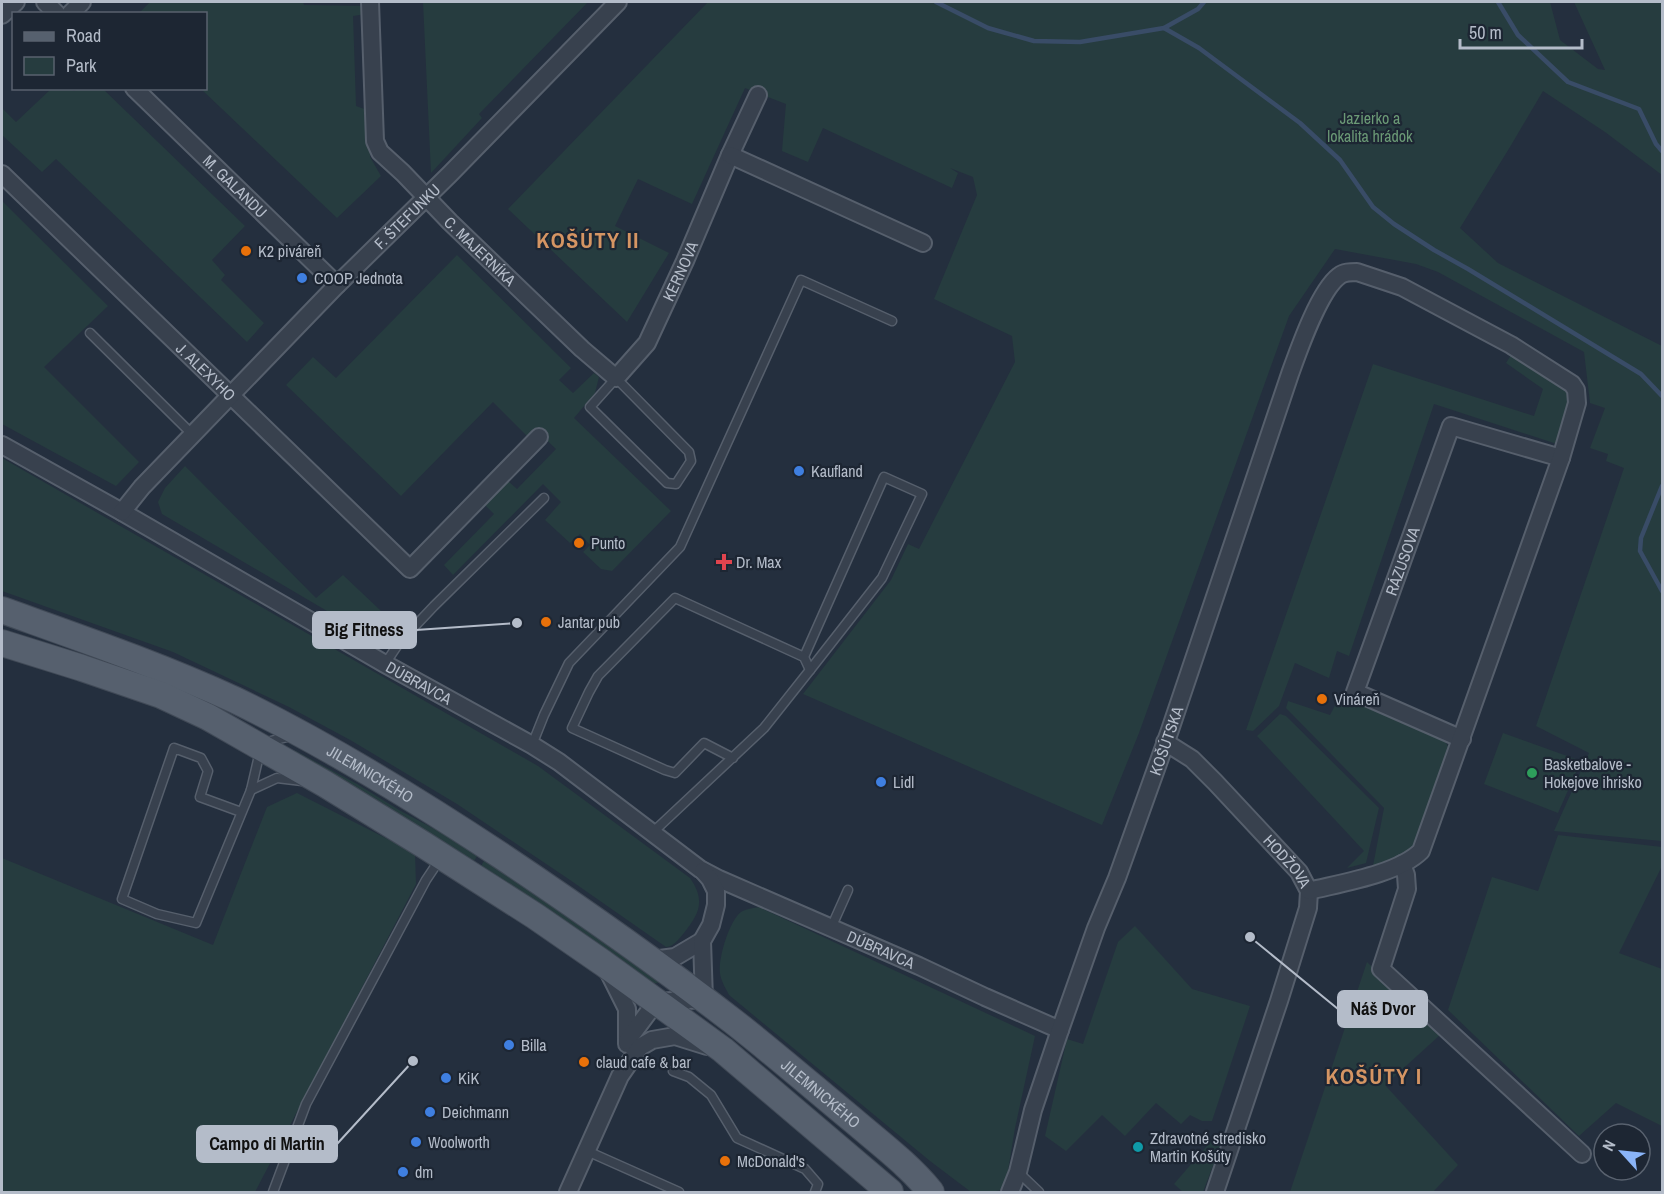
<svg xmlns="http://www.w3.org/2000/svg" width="1664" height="1194" font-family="'Archivo Narrow',sans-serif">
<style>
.green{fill:#263c3f}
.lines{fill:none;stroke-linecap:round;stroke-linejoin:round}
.stream{stroke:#394c67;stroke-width:4.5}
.lane-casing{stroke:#565f6c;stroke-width:11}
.street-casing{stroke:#565f6c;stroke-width:20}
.primary-casing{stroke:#414a57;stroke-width:28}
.lane{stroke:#38414e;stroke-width:8}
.street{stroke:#38414e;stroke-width:16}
.primary{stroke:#56606e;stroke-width:26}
.food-dot{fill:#e8710a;stroke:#1d2633;stroke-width:2}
.shop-dot{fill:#3f7fe0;stroke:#1d2633;stroke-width:2}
.health-dot{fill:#e0444e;stroke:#1d2633;stroke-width:2}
.leisure-dot{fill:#2e9e5b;stroke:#1d2633;stroke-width:2}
.culture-dot{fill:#0f9aa8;stroke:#1d2633;stroke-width:2}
.labels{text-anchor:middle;stroke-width:4.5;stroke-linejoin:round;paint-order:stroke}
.park-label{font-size:16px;fill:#6b9a76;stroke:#1d2633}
.street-label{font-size:16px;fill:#b4bcc9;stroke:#1d2633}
.poi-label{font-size:16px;fill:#b4bcc9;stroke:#1d2633;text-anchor:start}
.district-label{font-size:22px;font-weight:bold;letter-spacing:1.5px;fill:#d59563;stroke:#1d2633}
.leader{fill:none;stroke:#b4bcc9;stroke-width:2}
.callout-dot{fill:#b4bcc9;stroke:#1d2633;stroke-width:2}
.callout{fill:#b4bcc9;stroke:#b4bcc9;stroke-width:2}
.callout-label{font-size:18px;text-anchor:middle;font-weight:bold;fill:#111}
</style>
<rect width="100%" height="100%" fill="#242f3e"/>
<g class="green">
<path d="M150 2H303L304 5 367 6 366 14 353 16 356 106 370 111V157L381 176 337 218 201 89 206 88V14H138Z"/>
<path d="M423 2H588L479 114 482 118 431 173Z"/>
<path d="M708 2H1550L1560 40 1598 69 1605 70 1574 2H1662V175L1605 132 1543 91 1510 147 1460 228 1498 263 1662 346V841L1554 831 1589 753 1536 726 1624 468 1606 461 1608 454 1590 448 1605 408 1590 403 1584 352 1438 272 1416 264 1335 249 1289 316 1139 733 1102 825 803 694 891 580 908 544 919 549 1015 362 1012 336 934 299 977 195 973 177 950 168 958 173 952 188 823 128 808 162 782 151 786 104 745 88 692 204 638 179 615 226 669 253 627 322 508 209Z"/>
<path d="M51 89H71L74 91 78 89H103L245 226 212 260 225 275 221 280 264 323 247 342 56 159 42 172 2 135V108L16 122Z"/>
<path d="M2 201 108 306 44 367 139 462 116 486 2 424Z"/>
<path d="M457 255 571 368 559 380 573 393 594 373 599 377 595 393 574 418 671 511 612 571 601 569 583 552 590 545 580 534 570 543 545 520 561 502 543 484 453 575 444 565 494 514 484 504 508 481 517 489 556 449 534 428 531 440 493 402 401 496 286 385 313 357 336 378Z"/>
<path d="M1513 352 1569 385 1572 397 1557 444 1434 404 1349 656 1337 651 1329 678 1295 663 1279 706 1253 731 1246 730 1373 364 1534 416 1543 389 1506 363Z"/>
<path d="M2 458 538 766 690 878C706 901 699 914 684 933 678 940 674 946 666 947L570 880 457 804 352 741 289 707 173 652 2 591Z"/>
<path d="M185 466 316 598 343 575 398 627 388 639 378 641 162 514 158 502 165 488Z"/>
<path d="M1341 694 1441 734 1450 750 1420 839 1410 855 1373 866 1384 808 1286 708 1288 701 1330 715Z"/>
<path d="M1280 714 1286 716 1379 808 1366 863 1347 868 1364 851 1257 736Z"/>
<path d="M1503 733 1581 761 1558 813 1484 784Z"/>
<path d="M287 748 296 751 357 784 399 810 479 853 472 864Z"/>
<path d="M297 793 415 853 416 884 255 1192H2V858L213 945 267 807Z"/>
<path d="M1558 835 1662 847V866L1619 953 1662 969V1126L1616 1103 1579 1136 1448 1010 1492 877 1538 891Z"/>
<path d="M486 857 661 982 648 985 480 868Z"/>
<path d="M759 907 1035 1036 1015 1128 1005 1189 992 1192H971L930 1161 729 995C725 987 721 981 720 973 718 959 729 921 741 912 746 909 754 908 759 907Z"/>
<path d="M1135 926 1192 989 1250 1006 1212 1121H1202L1190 1115 1181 1124 1156 1103 1125 1136 1102 1115 1066 1151 1045 1136 1067 1039 1083 1044 1118 942Z"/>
<path d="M1367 962 1440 1035 1385 1085 1458 1165 1433 1192H1290Z"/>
<path d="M1212 1140 1220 1147 1203 1192H1183L1174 1184Z"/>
</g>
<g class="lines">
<g class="stream">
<path d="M936 2 988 28 1034 41 1080 42 1164 28 1198 9 1204 2"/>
<path d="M1498 2 1518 35 1568 82 1639 109 1656 144 1662 151"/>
<path d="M1164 28 1199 48 1300 123 1340 160 1373 207 1394 224 1434 250 1468 269 1641 374 1662 396"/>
<path d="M1662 486 1641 538 1640 551 1662 591"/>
</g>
<g class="lane-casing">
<g id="lane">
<path d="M90 333 193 435"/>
<path d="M616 378 689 452 691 461 676 484 667 483 590 407Z"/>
<path d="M804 657 884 477 922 494 882 578 810 670"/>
<path d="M385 664 399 643 434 606 544 498"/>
<path d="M532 745 544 715 569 663 680 547 801 280 892 321"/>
<path d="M251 790 277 778 302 781"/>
<path d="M241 812 200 797 208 771 201 758 174 748 122 899 157 914 196 923 251 790 261 747 271 741 291 736"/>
<path d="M652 833 764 728 810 670 804 657 675 598 598 676 589 692 572 728 665 770 675 773 704 743 733 758"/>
<path d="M831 928 848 890"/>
<path d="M673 1071 689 1077 711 1095 737 1138 805 1169 818 1184 815 1192"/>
<path d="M587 1151 679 1192"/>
<path d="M1018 1172 1039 1192"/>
<path d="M273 1192 306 1104 426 880 440 859"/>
</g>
</g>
<g class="street-casing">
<g id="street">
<path d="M45 2 57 14"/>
<path id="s1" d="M370 2 375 141 380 152 403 173 450 222 582 349 616 378 647 343 685 261 730 155 758 95"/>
<path d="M70 14 82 2"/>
<path d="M2 15 16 2"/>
<path id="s2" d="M134 88 337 285"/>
<path d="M730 155 923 243"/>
<path id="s3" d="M2 174 410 569 539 437"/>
<path id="s4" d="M2 445 122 512 385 664 532 745 559 762 700 869 719 879 919 966 985 997 1060 1030"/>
<path id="s5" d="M122 512 142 487 337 285 450 174 618 2"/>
<path id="s6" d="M1462 739 1355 692 1451 426 1561 458"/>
<path id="s7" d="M1165 742 1192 759 1215 782 1299 872 1309 891 1308 908 1279 1001 1215 1192"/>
<path d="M1402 864 1406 875 1407 889 1381 969 1582 1154"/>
<path d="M652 960 675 957 702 941"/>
<path d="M607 969 627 1009V1044"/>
<path d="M627 1041 656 1002 704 999 702 941 711 925 716 905V891L710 879 703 871"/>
<path d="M568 1192 620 1076 640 1047 652 1040 675 1036 707 1046"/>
<path id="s8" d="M1010 1192 1018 1172 1033 1110 1060 1030 1096 928 1117 878 1170 730 1290 374C1299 349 1319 291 1339 276 1344 272 1350 272 1357 272L1402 287 1511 345 1572 384 1576 390 1577 403 1561 458 1421 851C1398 874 1341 883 1309 891"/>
</g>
</g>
<g class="primary-casing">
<g id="primary">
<path id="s9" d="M2 610C80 638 159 665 235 700 328 745 417 800 503 857 582 910 659 964 734 1022 775 1054 814 1088 854 1121 881 1144 909 1165 931 1192"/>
<path d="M2 643 82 668 161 695 208 717 325 784 424 845 535 916 603 963 723 1050 890 1192"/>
</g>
</g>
<use href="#lane" class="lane"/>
<use href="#street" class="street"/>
<use href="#primary" class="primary"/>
</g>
<g class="food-dot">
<circle cx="246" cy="251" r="6"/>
<circle cx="579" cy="543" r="6"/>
<circle cx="546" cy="622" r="6"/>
<circle cx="1322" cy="699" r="6"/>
<circle cx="584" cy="1062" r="6"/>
<circle cx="725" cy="1161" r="6"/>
</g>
<g class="shop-dot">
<circle cx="302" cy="278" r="6"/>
<circle cx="799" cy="471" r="6"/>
<circle cx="881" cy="782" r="6"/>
<circle cx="509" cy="1045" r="6"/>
<circle cx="446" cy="1078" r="6"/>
<circle cx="430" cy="1112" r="6"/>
<circle cx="416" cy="1142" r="6"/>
<circle cx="403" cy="1172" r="6"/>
</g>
<path class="health-dot" d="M721 553h6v6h6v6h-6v6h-6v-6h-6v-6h6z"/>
<circle class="leisure-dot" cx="1532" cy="773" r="6"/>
<circle class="culture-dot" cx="1138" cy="1147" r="6"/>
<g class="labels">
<g class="park-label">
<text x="1370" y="124">Jazierko a<tspan x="1370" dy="18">lokalita hrádok</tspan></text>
</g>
<g class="street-label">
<text dy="6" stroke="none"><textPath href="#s2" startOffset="141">M. GALANDU</textPath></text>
<text dy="6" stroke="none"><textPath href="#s5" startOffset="411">F. ŠTEFUNKU</textPath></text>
<text dy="6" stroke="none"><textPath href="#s1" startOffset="292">C. MAJERNÍKA</textPath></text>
<text dy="6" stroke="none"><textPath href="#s1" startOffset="604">KERNOVA</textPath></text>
<text dy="6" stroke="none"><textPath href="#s3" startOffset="284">J. ALEXYHO</textPath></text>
<text dy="6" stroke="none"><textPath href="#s6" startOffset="256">RÁZUSOVA</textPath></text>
<text dy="6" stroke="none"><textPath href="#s4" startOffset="480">DÚBRAVCA</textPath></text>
<text dy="6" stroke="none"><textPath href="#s8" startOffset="478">KOŠÚTSKA</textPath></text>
<text dy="6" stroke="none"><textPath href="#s9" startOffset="404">JILEMNICKÉHO</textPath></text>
<text dy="6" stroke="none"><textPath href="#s7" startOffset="172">HODŽOVA</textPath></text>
<text dy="6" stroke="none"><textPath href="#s4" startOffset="1016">DÚBRAVCA</textPath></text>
<text dy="6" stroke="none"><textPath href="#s9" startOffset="957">JILEMNICKÉHO</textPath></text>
</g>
<g class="poi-label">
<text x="258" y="257">K2 piváreň</text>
<text x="314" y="284">COOP Jednota</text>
<text x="811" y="477">Kaufland</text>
<text x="591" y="549">Punto</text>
<text x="736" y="568">Dr. Max</text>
<text x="558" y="628">Jantar pub</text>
<text x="1334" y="705">Vináreň</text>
<text x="1544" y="770">Basketbalove -<tspan x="1544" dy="18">Hokejove ihrisko</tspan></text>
<text x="893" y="788">Lidl</text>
<text x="521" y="1051">Billa</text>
<text x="596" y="1068">claud cafe &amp; bar</text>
<text x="458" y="1084">KiK</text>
<text x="442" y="1118">Deichmann</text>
<text x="1150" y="1144">Zdravotné stredisko<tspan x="1150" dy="18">Martin Košúty</tspan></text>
<text x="428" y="1148">Woolworth</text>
<text x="737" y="1167">McDonald's</text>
<text x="415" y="1178">dm</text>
</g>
<g class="district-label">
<text x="588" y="248">KOŠÚTY II</text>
<text x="1374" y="1084">KOŠÚTY I</text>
</g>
</g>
<path class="leader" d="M517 623L416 630M1250 937L1338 1009M413 1061L337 1144"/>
<g class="callout-dot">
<circle cx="517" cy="623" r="6"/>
<circle cx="1250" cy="937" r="6"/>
<circle cx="413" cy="1061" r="6"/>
</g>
<g class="callout">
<rect x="313" y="612" width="103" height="36" rx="6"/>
<rect x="1338" y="991" width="89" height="36" rx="6"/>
<rect x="197" y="1126" width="140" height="36" rx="6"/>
</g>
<g class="callout-label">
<text x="364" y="636">Big Fitness</text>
<text x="1383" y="1015">Náš Dvor</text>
<text x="267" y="1150">Campo di Martin</text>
</g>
<rect width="1664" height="1194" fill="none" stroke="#b4bcc9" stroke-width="6"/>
<rect x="12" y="12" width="195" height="78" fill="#1d2633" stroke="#59626f" stroke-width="1.5"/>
<rect x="24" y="32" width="30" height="9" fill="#56606e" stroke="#59626f" stroke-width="1.5"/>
<text x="66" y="42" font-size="18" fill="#b4bcc9">Road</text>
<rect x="24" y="57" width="30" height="18" fill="#263c3f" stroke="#59626f" stroke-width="1.5"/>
<text x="66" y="72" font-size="18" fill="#b4bcc9">Park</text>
<g transform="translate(1622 1152) rotate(297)"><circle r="28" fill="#1d2633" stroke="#59626f" stroke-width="1.5"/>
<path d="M0-4.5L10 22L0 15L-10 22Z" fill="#8ab4f8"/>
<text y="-9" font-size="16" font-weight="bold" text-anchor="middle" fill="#b4bcc9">N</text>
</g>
<path d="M1460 39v9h122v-9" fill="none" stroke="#b4bcc9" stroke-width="3"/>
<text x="1469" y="39" font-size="18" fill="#b4bcc9" stroke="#1d2633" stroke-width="4.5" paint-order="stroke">50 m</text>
</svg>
